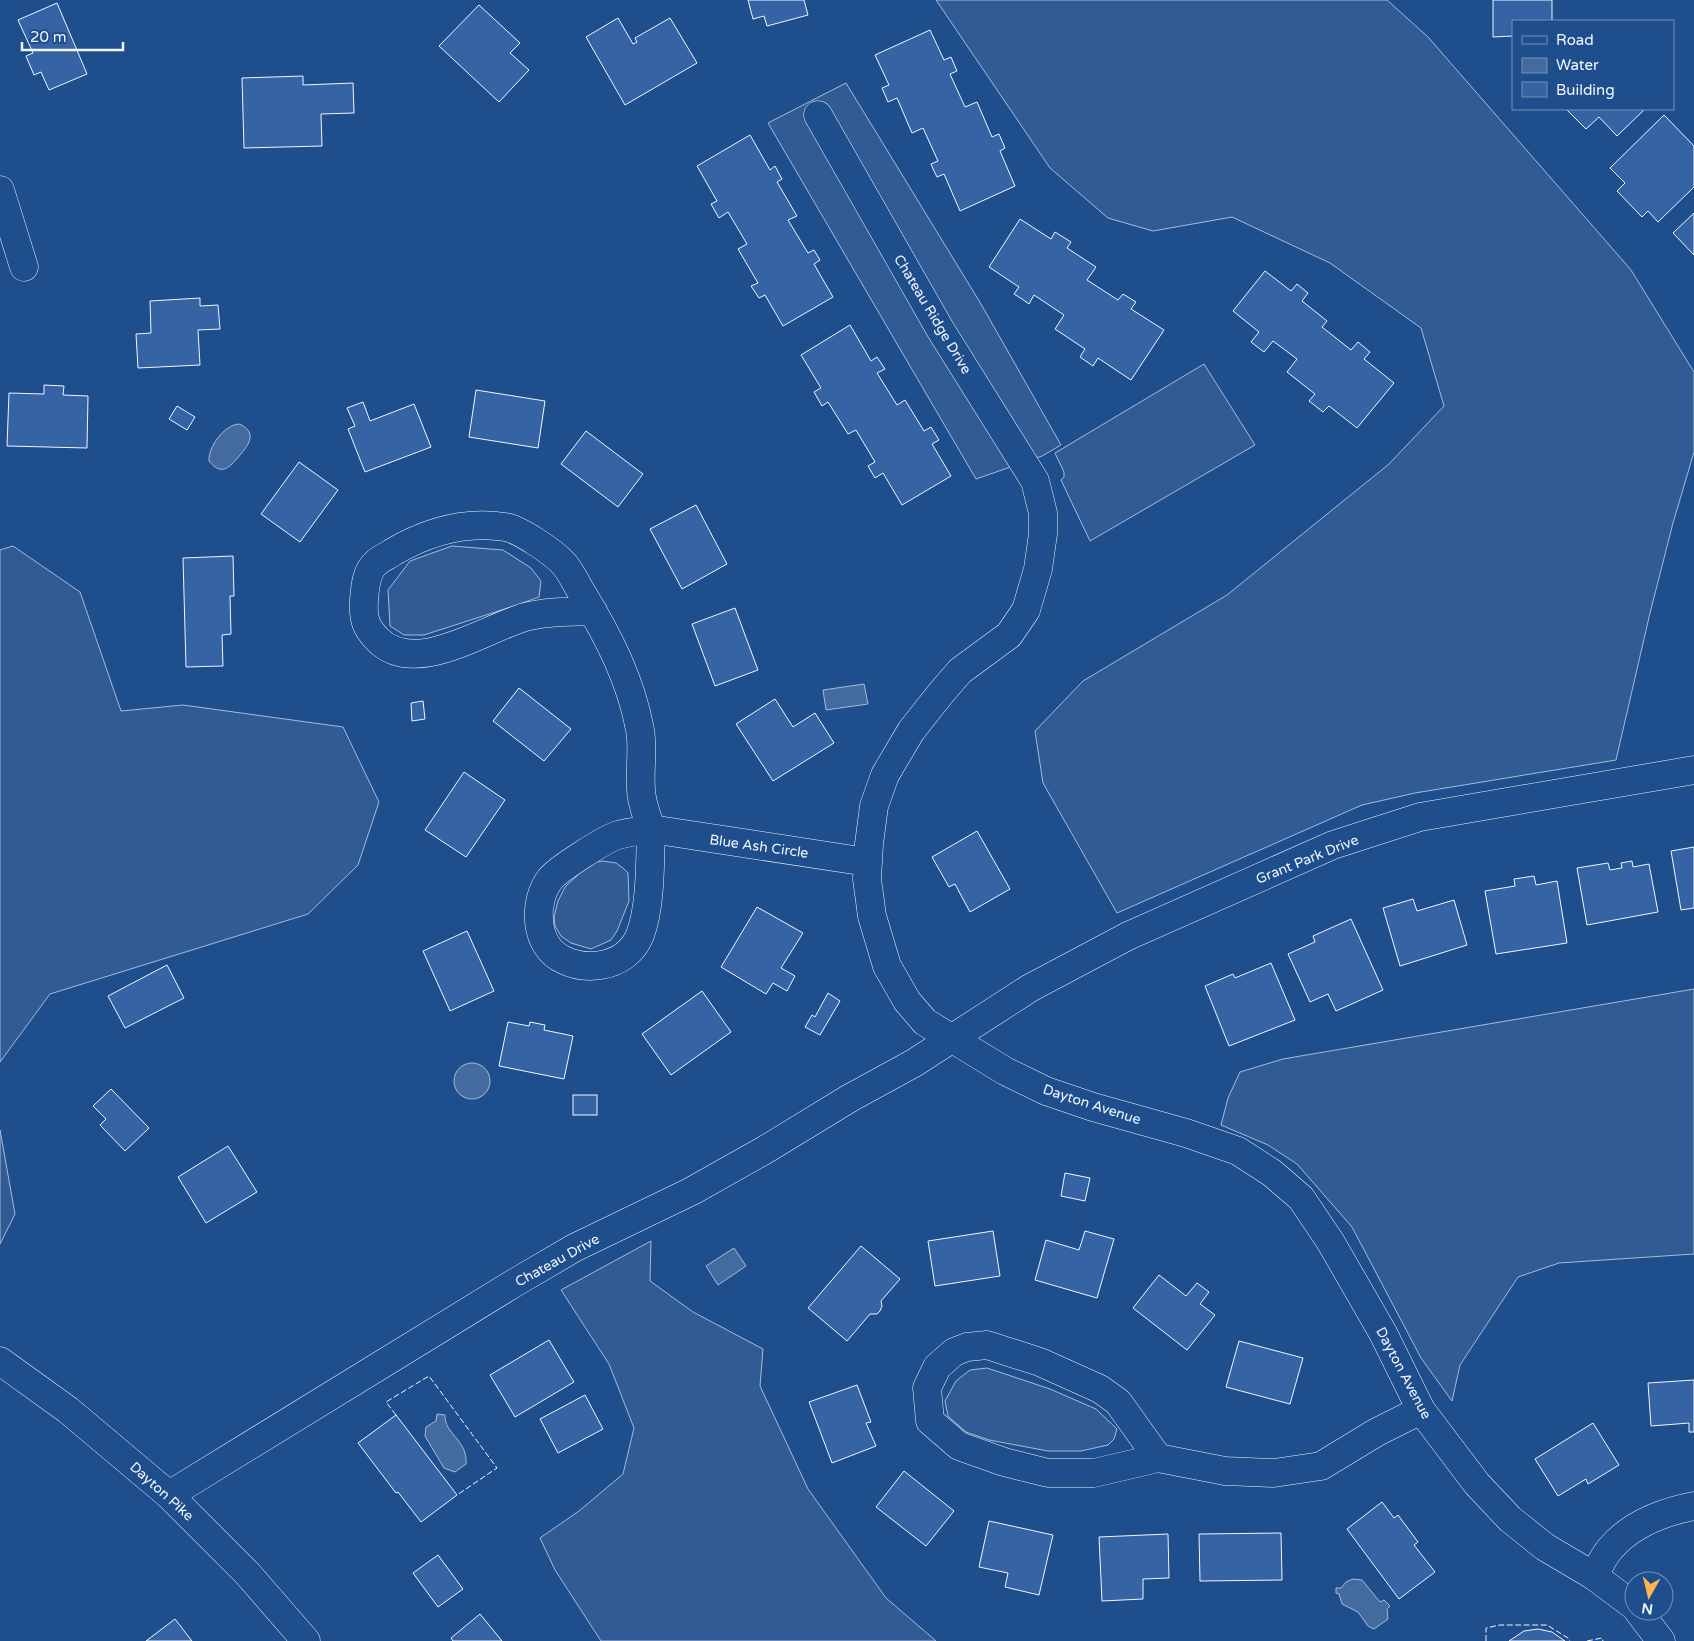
<svg xmlns="http://www.w3.org/2000/svg" width="1694" height="1641" font-family="'Varela Round',sans-serif">
<style>
.built{fill:#305b95;stroke:#a8bbd7}
.water{fill:#446ba0;stroke:#a8bbd7}
.building{fill:#3563a3;stroke:#f2f6ff}
.lines{fill:none;stroke-linecap:round;stroke-linejoin:round}
.minor-casing{stroke:#f2f6ff;stroke-width:29}
.minor{stroke:#1f4e8c;stroke-width:28}
.fence{stroke:#f2f6ff;stroke-width:1;stroke-dasharray:6 2.5;stroke-linecap:butt}
.labels{text-anchor:middle;stroke-width:4;stroke-linejoin:round;paint-order:stroke}
.street-label{font-size:14px;fill:#f2f6ff;stroke:#1f4e8c}
</style>
<rect width="100%" height="100%" fill="#1f4e8c"/>
<g class="built">
<path d="M936 0H1387L1428 37 1631 270 1694 372V452L1673 523 1650 613 1616 760 1415 793 1362 805 1117 913 1043 783 1035 731 1083 681 1227 595 1389 464 1444 406 1421 328 1330 263 1232 217 1153 231 1108 218 1050 168Z"/>
<path d="M846 83 981 304 1061 445 1042 456 976 479 768 123Z"/>
<path d="M1204 364 1255 445 1090 541 1061 480 1064 477V472L1055 453Z"/>
<path d="M13 546 80 592 121 711 183 705 343 727 379 802 358 865 308 914 50 994 0 1062V550Z"/>
<path d="M452 546 503 550 531 568 541 581 539 597 514 606 424 635H404L390 626 388 590 410 561Z"/>
<path d="M603 861 616 863 623 868 628 873 629 901 617 931 611 940 591 949 571 943 561 936 555 926 554 917 558 901 565 887 582 871 597 862Z"/>
<path d="M1694 989V1254L1559 1263 1518 1277 1460 1365 1452 1401 1421 1358 1352 1227 1297 1164 1268 1145 1221 1125 1228 1098 1240 1072 1283 1059Z"/>
<path d="M0 1130 15 1214 0 1244Z"/>
<path d="M651 1241 650 1281 693 1312 763 1349 760 1386 808 1489 886 1598 936 1641H601L555 1570 540 1538 579 1511 623 1474 634 1428 609 1364 561 1290Z"/>
<path d="M987 1368 1050 1389 1096 1409 1117 1429 1114 1439 1108 1445 1081 1451H1048L989 1440 966 1432 948 1416 945 1401 956 1381 970 1370Z"/>
</g>
<g class="water">
<path d="M239 424C257 431 250 444 240 455 230 467 222 477 209 461 208 447 224 425 239 424Z"/>
<path d="M864 684 868 704 826 710 823 690Z"/>
<circle cx="472" cy="1081" r="18"/>
<path d="M734 1248 746 1266 718 1285 706 1266Z"/>
<path d="M437 1414 445 1415C444 1434 468 1440 466 1464L455 1472 444 1468 425 1436 426 1427 436 1421Z"/>
<path d="M1353 1579 1362 1580 1380 1602 1384 1600 1390 1606 1387 1609 1388 1619 1374 1629 1368 1626 1358 1612 1342 1604 1339 1594 1336 1593V1588H1341L1346 1582Z"/>
</g>
<g class="building">
<path d="M748 0H804L808 15 767 26 764 16 753 19Z"/>
<path d="M1493 0H1552V21H1513V36L1493 37Z"/>
<path d="M57 3 87 74 49 90 41 72 34 75 26 56 33 53 18 20Z"/>
<path d="M479 5 520 43 510 53 529 70 499 102 439 46Z"/>
<path d="M618 18 633 44 637 42 635 38 670 18 697 63 625 105 586 37Z"/>
<path d="M930 30 944 60 951 57 957 71 950 74 965 107 977 102 992 137 999 134 1005 148 1000 151 1015 186 960 211 944 174 937 177 934 171 931 164 938 161 923 128 912 133 897 98 888 102 882 88 889 85 875 55Z"/>
<path d="M303 76V85L353 83 354 113 321 114 322 146 244 148 242 78Z"/>
<path d="M1566 109H1645L1617 136 1599 117 1586 129Z"/>
<path d="M1664 115 1694 146V187L1658 222 1648 211 1642 217 1617 191 1625 183 1610 168Z"/>
<path d="M750 135 770 170 775 166 782 179 777 182 797 216 788 220 808 253 814 250 820 260 814 264 833 297 783 326 765 295 759 298 751 286 758 283 738 249 747 244 728 212 719 218 711 204 717 201 697 166Z"/>
<path d="M1694 213V255L1673 233Z"/>
<path d="M1020 219 1051 239 1055 232 1071 242 1067 248 1096 267 1087 280 1118 300 1123 294 1136 302 1131 309 1164 330 1131 380 1098 358 1093 366 1080 357 1085 349 1055 329 1064 315 1034 295 1029 304 1022 299 1014 294 1019 287 989 267Z"/>
<path d="M1265 271 1291 291 1297 284 1308 293 1302 301 1327 321 1322 327 1351 350 1358 342 1370 352 1364 359 1394 383 1357 428 1329 406 1323 412 1309 401 1315 394 1287 372 1297 359 1273 341 1264 352 1251 342 1259 332 1233 311Z"/>
<path d="M200 298V306L218 305 220 329 198 330 200 365 138 368 136 334 151 333 150 301Z"/>
<path d="M850 325 871 361 877 357 885 369 877 373 897 405 905 400 924 431 931 427 939 440 932 444 951 476 902 505 883 473 875 478 868 466 875 462 856 430 848 434 828 402 822 406 814 392 821 388 801 355Z"/>
<path d="M44 385 64 386 63 395 88 396 87 448 7 446 9 393 44 394Z"/>
<path d="M476 390 545 401 538 448 469 437Z"/>
<path d="M363 402 370 421 414 404 431 447 365 472 348 429 355 426 347 408Z"/>
<path d="M177 406 195 417 187 430 169 419Z"/>
<path d="M586 431 643 474 618 507 561 464Z"/>
<path d="M299 462 338 490 300 542 261 514Z"/>
<path d="M696 505 727 564 682 589 650 529Z"/>
<path d="M233 556 234 596H230L231 634 222 635 223 666 186 667 183 558Z"/>
<path d="M735 608 758 670 715 686 692 624Z"/>
<path d="M519 688 571 729 544 761 493 721Z"/>
<path d="M775 699 793 727 815 713 834 743 773 781 736 724Z"/>
<path d="M423 701 425 719 412 721 411 703Z"/>
<path d="M464 772 505 800 466 857 425 830Z"/>
<path d="M977 831 1010 889 970 912 955 884 949 887 932 857Z"/>
<path d="M1694 847V908L1681 910 1671 851Z"/>
<path d="M1632 861 1633 867 1649 864 1658 912 1587 925 1577 868 1608 863 1610 870 1622 868 1621 863Z"/>
<path d="M1534 876 1536 885 1557 881 1567 943 1496 954 1485 891 1515 886 1514 879Z"/>
<path d="M1413 899 1417 911 1454 900 1467 945 1400 966 1383 908Z"/>
<path d="M757 907 803 933 781 968 795 976 787 991 773 983 766 994 721 967Z"/>
<path d="M1351 919 1383 990 1336 1011 1328 994 1310 1002 1288 954 1315 942 1313 936Z"/>
<path d="M467 931 494 991 450 1011 423 951Z"/>
<path d="M1271 963 1295 1020 1229 1046 1205 986 1233 974 1235 978Z"/>
<path d="M167 965 184 998 125 1028 108 996Z"/>
<path d="M702 991 731 1032 671 1075 642 1034Z"/>
<path d="M828 993 840 1001 820 1035 805 1027 812 1015 815 1017Z"/>
<path d="M508 1022 529 1026 530 1022 545 1025 544 1030 573 1036 564 1079 499 1066Z"/>
<path d="M111 1089 149 1128 125 1151 100 1125 106 1119 93 1106Z"/>
<rect x="573" y="1095" width="24" height="20"/>
<path d="M228 1146 257 1192 206 1223 178 1177Z"/>
<path d="M1065 1173 1090 1178 1085 1201 1061 1196Z"/>
<path d="M993 1231 1000 1276 935 1286 928 1241Z"/>
<path d="M1085 1231 1114 1239 1097 1298 1035 1280 1046 1240 1079 1250Z"/>
<path d="M861 1246 900 1279 881 1301 882 1306 880 1311 877 1314H870L847 1341 808 1308Z"/>
<path d="M1159 1275 1186 1296 1197 1283 1209 1292 1200 1304 1215 1315 1187 1350 1133 1308Z"/>
<path d="M549 1340 574 1382 515 1417 490 1375Z"/>
<path d="M1239 1341 1303 1358 1290 1404 1226 1387Z"/>
<path d="M1694 1380V1432H1689V1423L1651 1426 1648 1383Z"/>
<path d="M857 1385 871 1422 866 1423 876 1446 832 1463 809 1402Z"/>
<path d="M585 1395 603 1429 558 1453 540 1419Z"/>
<path d="M396 1415 457 1495 421 1522 398 1492 396 1493 358 1443Z"/>
<path d="M1593 1423 1619 1465 1588 1484 1586 1479 1558 1496 1535 1459Z"/>
<path d="M904 1471 954 1511 926 1546 876 1507Z"/>
<path d="M1382 1502 1394 1518 1398 1515 1418 1542 1414 1545 1435 1572 1399 1599 1347 1529Z"/>
<path d="M989 1521 1053 1535 1039 1595 1005 1587 1008 1573 979 1567Z"/>
<path d="M1281 1533 1282 1580 1200 1581 1199 1534Z"/>
<path d="M1168 1534 1169 1578 1143 1579V1599L1102 1601 1099 1537Z"/>
<path d="M438 1555 463 1589 438 1607 413 1573Z"/>
<path d="M480 1614 502 1641H453L451 1638Z"/>
<path d="M175 1619 192 1641H146Z"/>
<path d="M1538 1629 1552 1632 1565 1641H1509L1524 1631Z"/>
</g>
<g class="lines">
<g class="minor-casing">
<g id="minor">
<path d="M818 115 940 329 1035 481 1043 513V534L1038 569 1026 610 1009 635 960 671 941 693 911 731 885 775 874 806 869 844 867 879 872 916 887 966 907 1001 925 1022 1005 1071 1046 1091 1093 1107 1186 1133 1238 1151 1272 1173 1301 1198 1330 1241 1383 1333 1421 1410 1477 1484 1510 1519 1545 1547 1594 1576 1634 1606"/>
<path d="M0 190 24 267"/>
<path d="M593 611C570 612 547 611 525 617 484 629 415 677 378 640 365 627 363 618 364 600 365 588 366 571 376 563 381 558 388 556 393 552 427 532 466 521 505 527 519 529 553 552 563 563 571 571 576 584 582 593 608 636 631 680 640 730 644 752 638 776 642 798 644 809 648 819 651 829L867 862"/>
<path d="M651 829C650 860 651 906 640 935 633 952 619 962 601 965 588 967 576 966 564 960 534 947 532 901 551 878 560 868 605 839 618 835 628 832 640 831 651 829Z"/>
<path d="M0 1361 68 1410 169 1495 247 1573 306 1641"/>
<path d="M1158 1458 1094 1473H1048L1004 1462 959 1446 930 1421 927 1388 937 1367 954 1352 967 1347 987 1345 1040 1362 1100 1389 1118 1402 1158 1458 1225 1471 1274 1473 1321 1466 1377 1432 1421 1410"/>
<path d="M169 1495 516 1282 574 1248 692 1191 763 1151 850 1098 914 1063 1030 988 1128 936 1333 845 1420 817 1694 770"/>
<path d="M1594 1576C1599 1567 1603 1557 1610 1549 1631 1524 1663 1512 1694 1506"/>
<path d="M1638 1611 1661 1641"/>
</g>
</g>
<use href="#minor" class="minor"/>
<g class="fence">
<path d="M396 1415 386 1402 429 1376 497 1468 457 1495"/>
<path d="M1486 1641V1628L1500 1625H1547L1568 1638 1570 1641"/>
<path d="M1587 1641 1602 1638 1603 1641"/>
</g>
</g>
<g class="labels">
<g class="street-label">
<text transform="translate(933 314) rotate(59)" y="5">Chateau Ridge Drive</text>
<text transform="translate(759 846) rotate(8)" y="5">Blue Ash Circle</text>
<text transform="translate(1307 859) rotate(-22)" y="5">Grant Park Drive</text>
<text transform="translate(1092 1104) rotate(18)" y="5">Dayton Avenue</text>
<text transform="translate(557 1260) rotate(-29)" y="5">Chateau Drive</text>
<text transform="translate(1404 1373) rotate(62)" y="5">Dayton Avenue</text>
<text transform="translate(162 1491) rotate(42)" y="5">Dayton Pike</text>
</g>
</g>
<rect x="1512" y="20" width="162" height="90" fill="#1f4e8c" stroke="#7391ba"/>
<rect x="1522" y="36" width="25" height="8" fill="#1f4e8c" stroke="#7391ba"/>
<text x="1556" y="45" font-size="15" fill="#f2f6ff">Road</text>
<rect x="1522" y="58" width="25" height="15" fill="#446ba0" stroke="#7391ba"/>
<text x="1556" y="70" font-size="15" fill="#f2f6ff">Water</text>
<rect x="1522" y="82" width="25" height="15" fill="#3563a3" stroke="#7391ba"/>
<text x="1556" y="95" font-size="15" fill="#f2f6ff">Building</text>
<g transform="translate(1649 1596) rotate(188)"><circle r="24" fill="#1f4e8c" stroke="#7391ba"/>
<path d="M0-4L9 19L0 12L-9 19Z" fill="#ffb74d"/>
<text y="-8" font-size="14" font-weight="bold" text-anchor="middle" fill="#f2f6ff">N</text>
</g>
<path d="M22 42v8h101v-8" fill="none" stroke="#f2f6ff" stroke-width="2.5"/>
<text x="30" y="42" font-size="15" fill="#f2f6ff" stroke="#1f4e8c" stroke-width="4" paint-order="stroke">20 m</text>
</svg>
